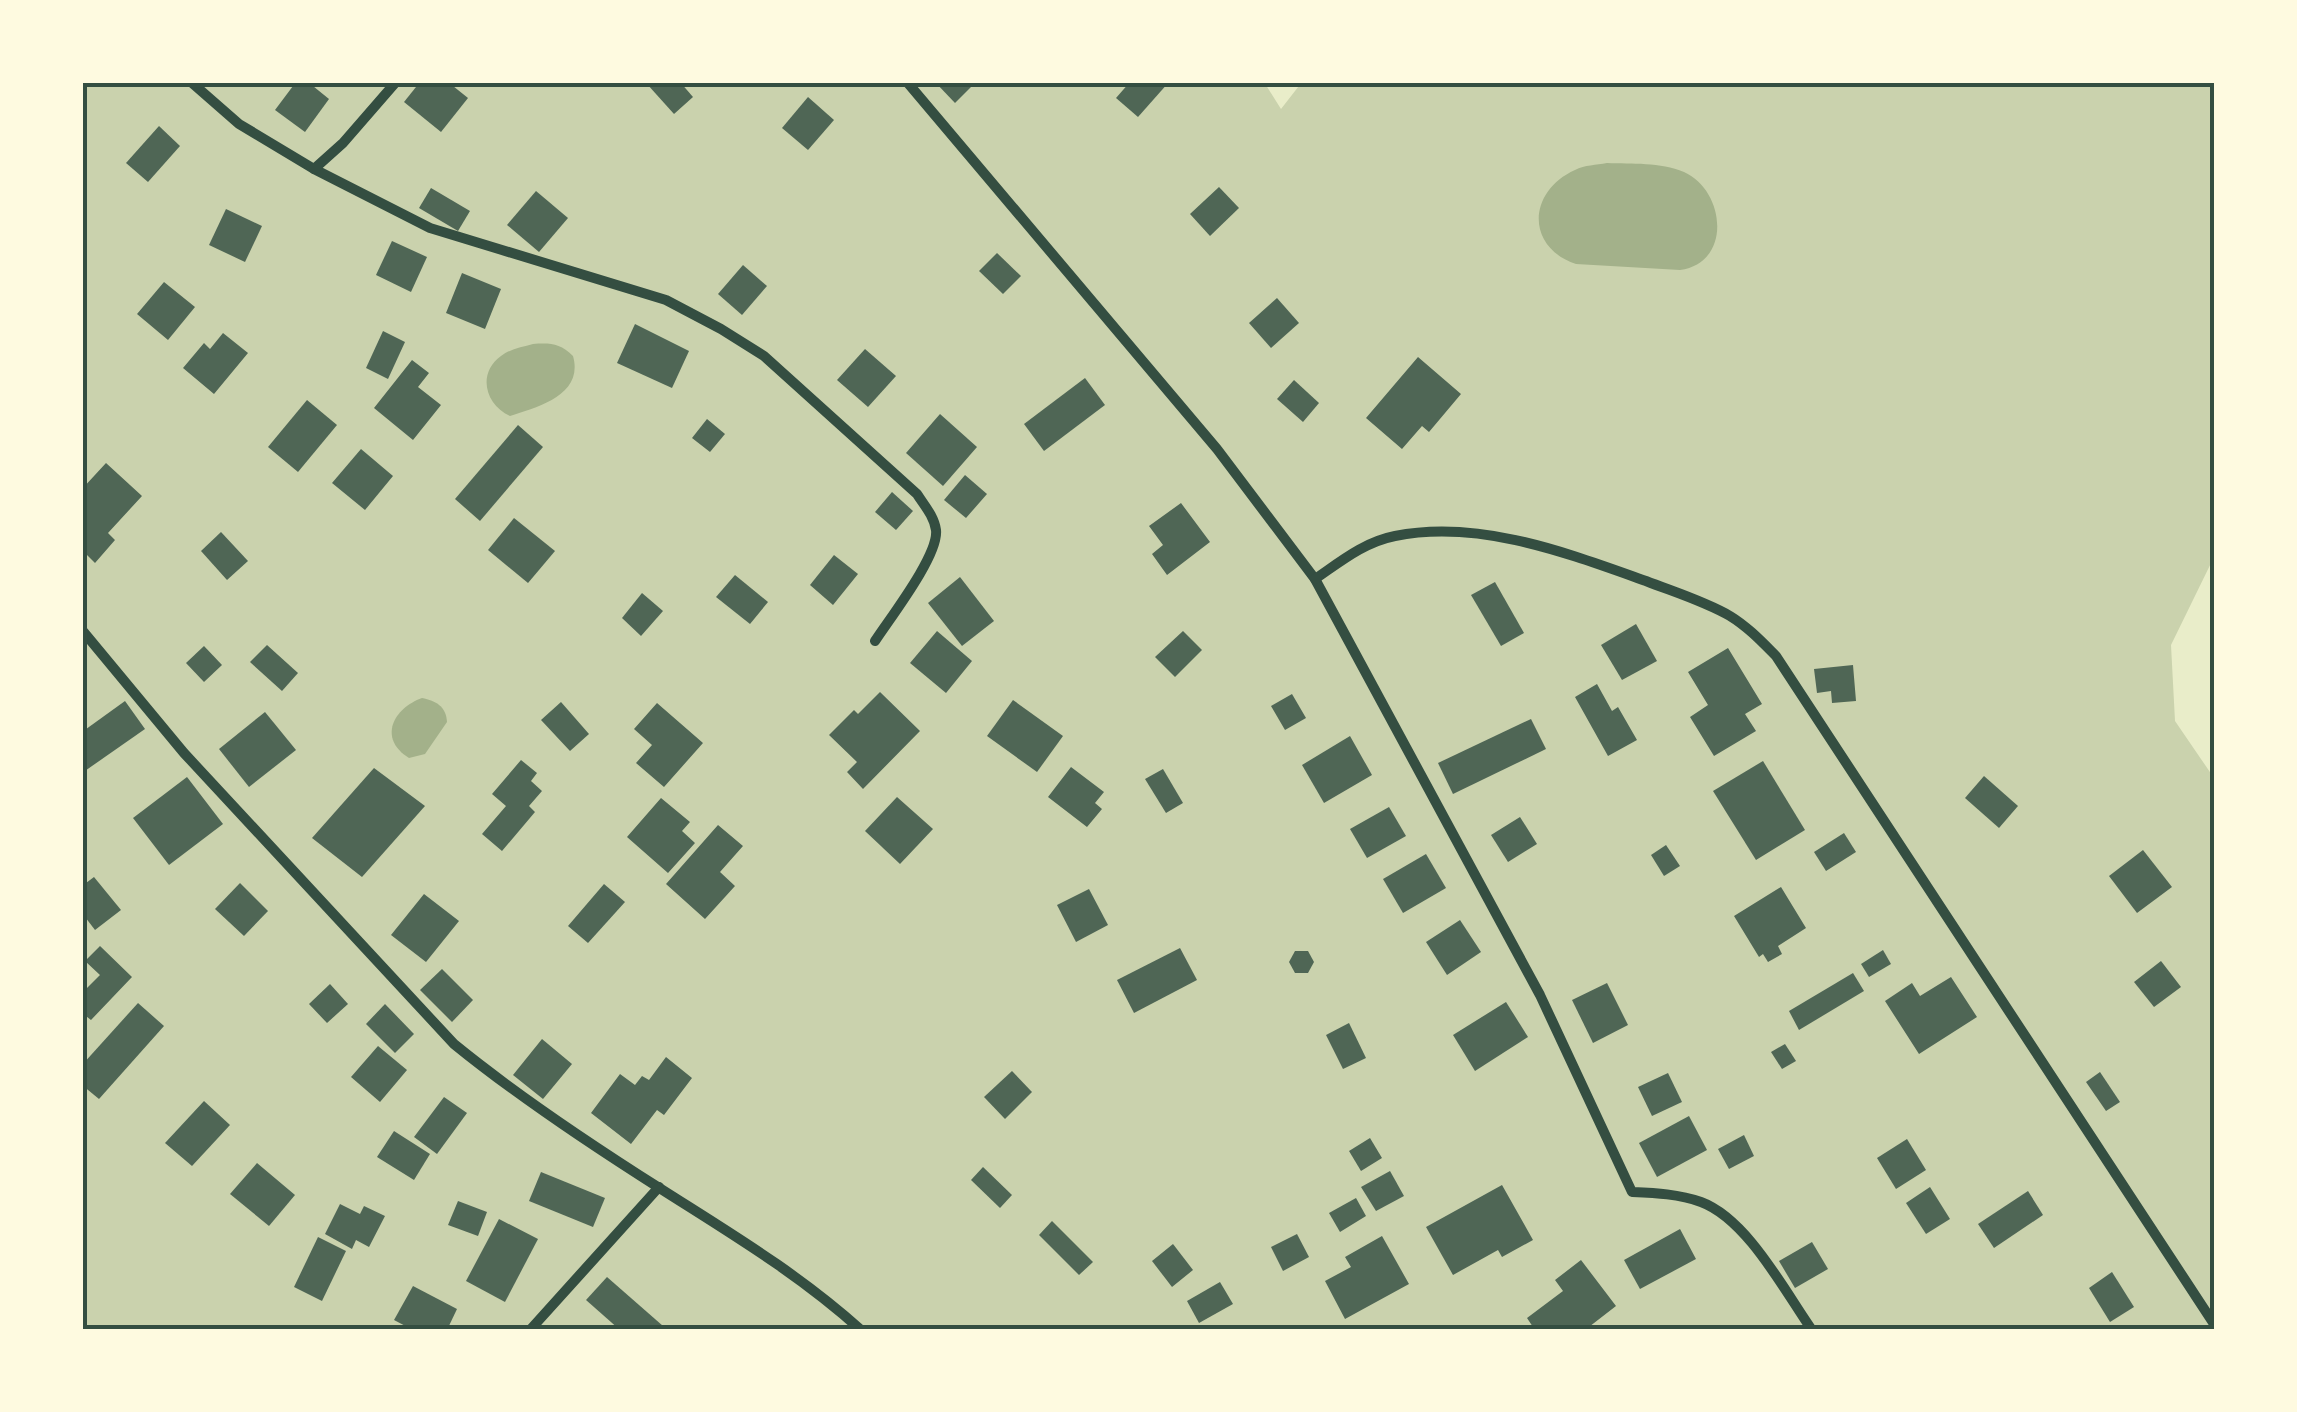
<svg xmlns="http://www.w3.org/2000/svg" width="2297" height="1412" font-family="'PT Serif',serif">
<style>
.green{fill:#cad2ad}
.water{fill:#a3b18a}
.building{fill:#4f6655}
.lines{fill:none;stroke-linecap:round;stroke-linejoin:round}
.minor{stroke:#344e41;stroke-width:10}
.neatline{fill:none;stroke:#344e41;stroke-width:4}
</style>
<rect width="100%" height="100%" fill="#e9edc9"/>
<path class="green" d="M1264 82 1281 109 1302 82 2214 83V557L2171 645 2175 721 2214 778V1329H83L82 83Z"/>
<g class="water">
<path d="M1607 163C1632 164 1660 162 1684 172 1726 191 1732 263 1680 270L1576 264C1525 247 1528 191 1575 170 1585 165 1596 165 1607 163Z"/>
<path d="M533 344C550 343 560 343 573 356 584 395 538 407 510 416 485 405 477 373 501 356 510 349 522 347 533 344Z"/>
<path d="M422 698C436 701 446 706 447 722L425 754 409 758C377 738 394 708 422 698Z"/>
</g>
<g class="building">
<path d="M296 82H308L329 99 305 132 275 110Z"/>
<path d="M420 82H448L468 98 441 132 404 102Z"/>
<path d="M648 82H680L693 97 674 114 647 84Z"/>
<path d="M935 82H976L955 103Z"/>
<path d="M1130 82H1169L1138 117 1116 98Z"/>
<path d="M808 97 834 120 808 150 782 128Z"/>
<path d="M159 126 180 146 148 182 126 163Z"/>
<path d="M1219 187 1239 208 1210 236 1190 214Z"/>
<path d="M431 188 470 211 458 231 419 208Z"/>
<path d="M536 191 568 218 539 252 507 225Z"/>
<path d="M226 209 262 226 245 262 209 245Z"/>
<path d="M392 241 427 257 411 292 376 275Z"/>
<path d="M997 253 1021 276 1003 294 979 271Z"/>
<path d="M743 265 767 286 742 315 718 294Z"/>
<path d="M462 273 501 289 485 329 446 313Z"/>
<path d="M164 282 195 307 168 340 137 314Z"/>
<path d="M1277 298 1299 323 1271 348 1249 323Z"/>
<path d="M635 324 689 351 672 388 617 363Z"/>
<path d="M383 331 405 342 388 379 366 368Z"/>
<path d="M223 333 248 353 214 394 183 368 204 343 210 349Z"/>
<path d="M865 349 896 376 868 407 837 380Z"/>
<path d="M1418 357 1461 394 1429 432 1422 426 1402 449 1366 418Z"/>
<path d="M412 360 429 373 418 387 441 405 413 440 374 408Z"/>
<path d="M1085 378 1105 405 1044 451 1024 424Z"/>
<path d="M1294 380 1319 403 1303 422 1277 399Z"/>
<path d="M307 400 337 425 298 472 268 447Z"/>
<path d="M940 414 977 447 943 486 906 453Z"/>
<path d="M707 419 725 434 710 452 692 438Z"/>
<path d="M518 425 543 447 480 521 455 499Z"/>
<path d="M361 449 393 476 365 510 332 483Z"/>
<path d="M106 463 142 496 108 533 115 540 95 563 87 555 82 560V489Z"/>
<path d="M965 475 987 494 966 518 944 500Z"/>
<path d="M892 492 913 511 896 530 875 512Z"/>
<path d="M1181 503 1210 542 1167 575 1152 554 1163 545 1149 526Z"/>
<path d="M514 518 555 551 528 583 488 550Z"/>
<path d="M221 532 248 561 227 580 201 551Z"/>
<path d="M834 555 858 574 833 605 810 585Z"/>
<path d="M735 575 768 602 750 624 716 597Z"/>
<path d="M960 577 994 621 962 646 928 603Z"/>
<path d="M1495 582 1524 633 1501 646 1471 595Z"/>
<path d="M642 593 663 611 641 636 622 618Z"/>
<path d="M1636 624 1657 661 1622 680 1601 645Z"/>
<path d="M937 631 972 661 946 693 910 663Z"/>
<path d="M1183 631 1202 650 1175 677 1155 657Z"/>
<path d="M267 645 298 673 282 691 250 662Z"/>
<path d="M204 646 222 665 204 682 186 663Z"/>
<path d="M1728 648 1762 704 1745 714 1756 731 1714 756 1690 717 1708 705 1688 672Z"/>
<path d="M1853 665 1856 701 1832 703 1831 691 1817 693 1814 669Z"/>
<path d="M1597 684 1612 711 1618 707 1637 740 1608 756 1575 697Z"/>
<path d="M880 692 920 731 863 789 847 772 857 762 829 735 854 710 858 714Z"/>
<path d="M1292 694 1306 718 1285 730 1271 706Z"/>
<path d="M1013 700 1063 736 1037 772 987 736Z"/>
<path d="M125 701 145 729 82 773V732Z"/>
<path d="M561 702 589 734 570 751 541 720Z"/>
<path d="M657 703 703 743 664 787 636 763 652 745 634 729Z"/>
<path d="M265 712 296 750 249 787 219 749Z"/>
<path d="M1531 719 1546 749 1453 794 1438 763Z"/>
<path d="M1350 736 1372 775 1324 803 1302 765Z"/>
<path d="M521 760 537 773 531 781 542 791 529 806 535 812 502 851 482 834 506 806 492 794Z"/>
<path d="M1763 761 1805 830 1756 860 1713 791Z"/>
<path d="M1071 767 1104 792 1095 803 1102 809 1087 827 1048 797Z"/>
<path d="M374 768 425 806 362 877 312 838Z"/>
<path d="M1163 769 1183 803 1166 813 1145 779Z"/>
<path d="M1984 776 2018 806 1999 828 1965 798Z"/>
<path d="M187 777 223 824 169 865 133 818Z"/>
<path d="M897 797 933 829 900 864 865 831Z"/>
<path d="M661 798 690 822 682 831 695 843 668 873 627 837Z"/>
<path d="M1389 807 1406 836 1367 858 1350 829Z"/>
<path d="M1520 817 1537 844 1508 862 1491 835Z"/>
<path d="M718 825 743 846 720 872 735 886 705 919 666 884Z"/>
<path d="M1844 833 1856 852 1826 871 1814 852Z"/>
<path d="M1666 845 1680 866 1664 876 1651 855Z"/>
<path d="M2143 850 2172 887 2137 913 2109 876Z"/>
<path d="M1426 854 1446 888 1403 913 1383 879Z"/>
<path d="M94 877 121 910 95 930 82 913V886Z"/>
<path d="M240 883 268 911 244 936 215 909Z"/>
<path d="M604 884 625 902 588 943 568 926Z"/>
<path d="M1781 887 1806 928 1778 946 1782 954 1768 962 1763 954 1759 957 1734 916Z"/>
<path d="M1089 889 1108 925 1076 942 1057 905Z"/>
<path d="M424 894 459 921 426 962 391 935Z"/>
<path d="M1460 920 1481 952 1447 975 1426 942Z"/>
<path d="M100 946 132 977 91 1020 82 1013V993L100 975 85 961Z"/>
<path d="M1180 948 1197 980 1134 1013 1117 980Z"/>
<path d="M1883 950 1891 964 1869 977 1861 964Z"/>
<path d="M1295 951H1308L1314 962 1308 973H1295L1289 962Z"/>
<path d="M2161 961 2181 987 2154 1007 2134 982Z"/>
<path d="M442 969 473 1000 452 1022 420 990Z"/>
<path d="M1853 973 1864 991 1799 1030 1789 1011Z"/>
<path d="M1951 977 1977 1017 1919 1054 1885 1001 1912 983 1920 996Z"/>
<path d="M1607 983 1628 1025 1593 1043 1572 1000Z"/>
<path d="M330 984 348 1004 327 1023 309 1004Z"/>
<path d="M1506 1002 1528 1037 1475 1071 1453 1035Z"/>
<path d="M138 1003 164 1026 99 1099 82 1085V1065Z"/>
<path d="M385 1004 414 1034 395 1053 366 1024Z"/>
<path d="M1349 1023 1366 1058 1343 1069 1326 1035Z"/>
<path d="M542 1039 572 1064 543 1099 513 1075Z"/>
<path d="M1785 1044 1796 1061 1782 1069 1771 1052Z"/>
<path d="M378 1046 407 1070 380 1102 351 1077Z"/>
<path d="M666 1057 692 1078 664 1115 657 1110 631 1144 591 1113 620 1074 635 1085 642 1076 649 1080Z"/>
<path d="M1012 1071 1032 1092 1005 1119 984 1097Z"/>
<path d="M2100 1072 2120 1102 2106 1111 2086 1082Z"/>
<path d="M1668 1073 1682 1102 1652 1116 1638 1087Z"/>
<path d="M444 1097 467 1113 437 1154 414 1137Z"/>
<path d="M204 1101 230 1125 192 1166 165 1143Z"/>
<path d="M1689 1116 1707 1150 1657 1177 1639 1143Z"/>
<path d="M394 1131 430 1154 414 1180 377 1157Z"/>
<path d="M1744 1135 1754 1156 1729 1169 1718 1149Z"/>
<path d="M1370 1138 1382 1158 1361 1171 1349 1151Z"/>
<path d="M1907 1139 1926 1170 1896 1189 1877 1158Z"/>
<path d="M257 1163 295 1195 269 1226 230 1194Z"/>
<path d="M983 1167 1012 1195 1000 1208 971 1180Z"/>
<path d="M1390 1171 1404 1196 1376 1211 1361 1187Z"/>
<path d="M541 1172 605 1198 593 1227 529 1201Z"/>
<path d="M1502 1185 1533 1240 1502 1257 1498 1250 1453 1275 1426 1227Z"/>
<path d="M1930 1187 1950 1219 1926 1234 1906 1203Z"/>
<path d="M2028 1191 2043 1215 1994 1248 1978 1224Z"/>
<path d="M1356 1198 1366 1216 1340 1232 1329 1213Z"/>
<path d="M458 1201 487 1212 478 1236 448 1225Z"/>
<path d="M340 1204 360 1214 364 1206 385 1216 369 1247 356 1240 352 1249 325 1234Z"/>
<path d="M499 1219 538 1239 505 1302 466 1281Z"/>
<path d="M1052 1221 1093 1262 1079 1275 1039 1235Z"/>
<path d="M1680 1229 1696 1259 1640 1289 1624 1260Z"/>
<path d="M1297 1234 1309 1257 1283 1271 1271 1247Z"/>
<path d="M1382 1236 1409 1284 1345 1319 1325 1281 1351 1267 1345 1257Z"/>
<path d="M318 1237 346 1251 322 1301 294 1287Z"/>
<path d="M1812 1242 1828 1269 1795 1288 1779 1261Z"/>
<path d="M1173 1244 1193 1270 1172 1287 1152 1261Z"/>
<path d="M1581 1260 1616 1306 1585 1330H1535L1527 1318 1563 1291 1555 1280Z"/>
<path d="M2112 1272 2134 1307 2110 1322 2089 1288Z"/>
<path d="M607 1277 663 1326 660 1330H620L586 1300Z"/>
<path d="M1220 1282 1233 1304 1199 1323 1187 1301Z"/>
<path d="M413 1286 457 1309 447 1330H413L394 1320Z"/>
</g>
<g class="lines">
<g class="minor">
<path d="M191 82 239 124 314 169 430 228 666 300 721 329 764 356 917 494C924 505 934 516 936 530 939 555 890 618 875 641"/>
<path d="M907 82 1217 449 1315 579 1540 995 1632 1192C1655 1193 1679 1194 1701 1202 1747 1219 1784 1290 1812 1330"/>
<path d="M314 169 343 143 396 82"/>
<path d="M1315 579C1340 562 1364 542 1395 536 1479 519 1567 553 1646 581 1674 592 1704 601 1730 616 1748 627 1762 642 1776 656L2214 1324"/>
<path d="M82 630 184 753 454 1044C519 1097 590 1144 661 1189 730 1233 799 1274 861 1330"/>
<path d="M530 1330 659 1187"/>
</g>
</g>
<rect width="2297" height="1412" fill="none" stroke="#fefae0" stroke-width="170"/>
<rect x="85" y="85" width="2127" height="1242" class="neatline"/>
</svg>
